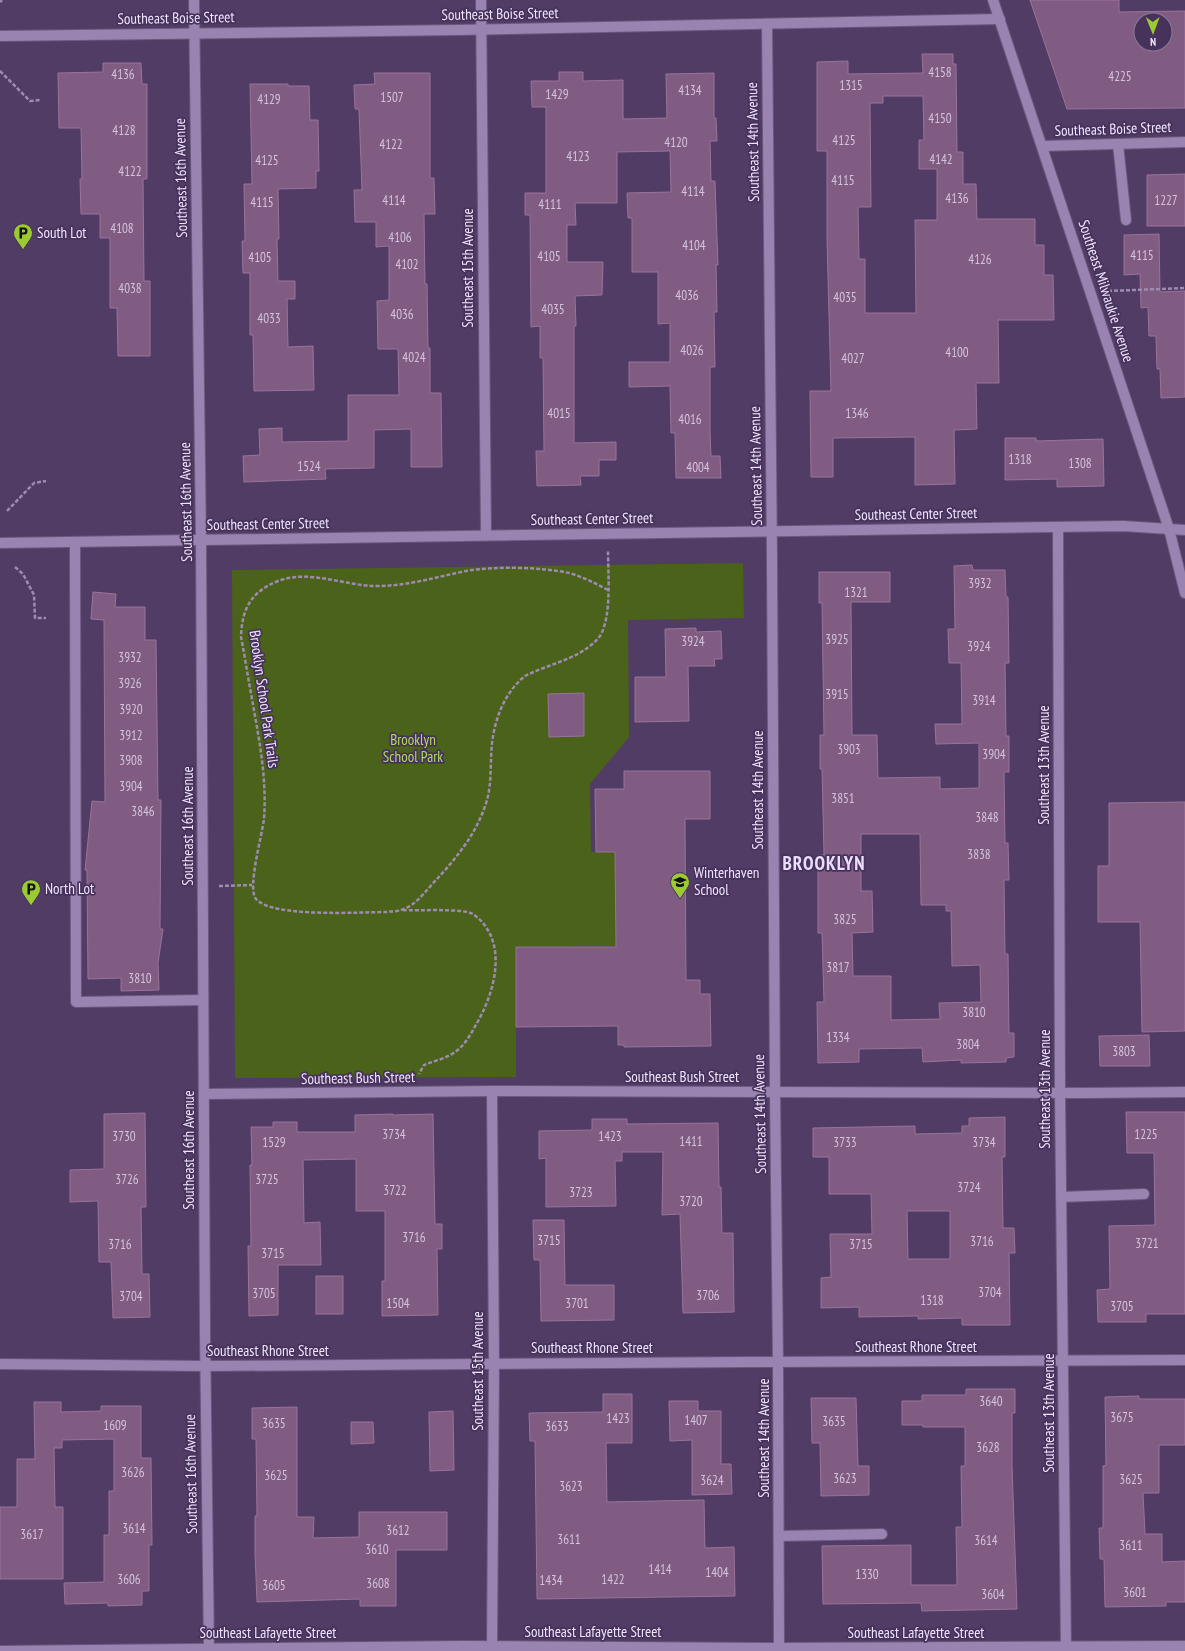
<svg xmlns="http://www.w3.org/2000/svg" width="1185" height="1651" font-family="'PT Sans Narrow',sans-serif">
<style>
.green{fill:#4a6219}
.building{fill:#815c82;stroke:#99739a;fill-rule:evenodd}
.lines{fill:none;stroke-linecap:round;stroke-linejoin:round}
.lane-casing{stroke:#6b587c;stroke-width:12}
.street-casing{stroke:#6b587c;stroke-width:12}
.secondary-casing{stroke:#6b587c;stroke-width:12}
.path{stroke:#9d8caf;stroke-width:2.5;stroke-dasharray:4 2;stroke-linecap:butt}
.lane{stroke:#9983b1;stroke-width:10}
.street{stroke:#9983b1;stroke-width:10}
.secondary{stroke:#9983b1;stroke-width:10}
.labels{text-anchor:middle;stroke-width:3.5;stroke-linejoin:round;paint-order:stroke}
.number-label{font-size:13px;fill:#d4c2df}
.street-label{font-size:15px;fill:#f0e4fe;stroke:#46325b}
.poi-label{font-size:15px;fill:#f0e4fe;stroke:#46325b;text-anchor:start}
.park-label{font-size:15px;fill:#b0dd5c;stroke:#46325b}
.district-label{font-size:19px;font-weight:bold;letter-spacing:1px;fill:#ebddfc;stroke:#46325b}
</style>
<rect width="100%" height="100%" fill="#513c66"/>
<path class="green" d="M743 563 744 618 628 620 629 737 590 784 591 852H615L616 946 516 947V1077L235 1078 232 570Z"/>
<g class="building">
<path d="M1030 0H1119V12L1185 11V108L1067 109ZM1141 20H1165V44H1141Z"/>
<path d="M922 54H953V64H956L957 152H963V184H976L977 219H1035V245H1044V275H1053L1054 320H998L999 383H976L977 429 954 430 955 484 915 485V437L833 438V477H811L810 391H831L827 239V151H817V62L848 61V74L923 73ZM883 96H923L924 140H919V169H937V220H915L916 313H865V259H859L858 207H871L870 103H883Z"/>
<path d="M103 63H141L142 84H147V179H143L144 281H150V356H118L117 308H110V238H100V214H81L80 179H82L81 128H59L58 73 103 72Z"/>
<path d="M559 72H583V81L623 80V119L667 118 666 74 714 73V118H716L717 141H710L711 181H715L718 265H716L717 312H714L715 367H710V432L711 456H720L721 478H676L675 433H671L670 386 629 387V362H670V323L658 324V272H632V218H628L627 193 671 192 670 151 617 152V203H575L576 225H567V262H603L602 295 575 296 576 326H574V443L616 442V460H599V476H580L581 485 537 486 536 451H544L543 358H540V326L531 327 530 215H525V193H546V107H532L531 81H559Z"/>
<path d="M374 73H430V178H434L435 214H424L425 284H427L428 348H430V393H441L442 467H411V429L374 430V468L325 469 326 479 244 482 243 456 260 455 259 429 282 428V442L348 441V395H399L398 349H378L377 301 389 300V246L376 247V222H355L354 190H362L359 109H355L354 85 375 84Z"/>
<path d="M250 84H288V86H309L310 120H318L319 171H316V188L278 189 279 239H277L278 281H295V299H287L288 347 313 346 314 390 254 391 253 335H250V273H243L242 241H245L244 184H252Z"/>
<path d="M1185 174V226H1147V175Z"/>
<path d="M1159 234 1160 292 1185 291V397L1161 398 1160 369H1157L1156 336H1149L1148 307 1141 308 1140 274 1124 275V235Z"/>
<path d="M1005 438H1036V441L1103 439 1104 486 1057 487V479L1005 480Z"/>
<path d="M972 565 973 570H1005L1006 597H1008L1009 663H1005L1006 736H1009V772H1004L1005 843H1008L1009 880H1004L1005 954H1008L1009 1033H1014V1057L1006 1058V1062L961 1063V1060L923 1062 922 1048 859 1049V1062L818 1063 817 1002H824L822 933H818V855H824L822 769H820V735H824L822 603H819V572H890V602H851L852 735H877L878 778 940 777V789L979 788V743L936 744 935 724H962L961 663H949L948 629H955L954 566ZM861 834H920L921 905H946V911H951L952 966 980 965 981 1002 939 1003 940 1019 891 1020V976H853L852 933 873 932 872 891H861Z"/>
<path d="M93 592 116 594 115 607H145V640H156L158 800H161L160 929H163L158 963 159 990 121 991V978L88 979 87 870H85L92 801 105 802 104 620 91 619Z"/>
<path d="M696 628V632L721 631 722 659H714L715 666H688L689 721 635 722V677H666L665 629Z"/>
<path d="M584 693V736L549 737 548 694Z"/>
<path d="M624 771H710V819H685L686 980H700V994H710L711 1046 624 1047V1045H618V1026L516 1027V947H616L615 852H596L595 789H624Z"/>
<path d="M1185 802V1031L1142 1032 1140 922H1098V866H1109V803Z"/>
<path d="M1149 1035 1150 1066H1100L1099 1036Z"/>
<path d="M1126 1112H1185V1314H1146V1322H1098L1097 1290 1110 1289 1109 1226 1155 1225 1154 1153H1127Z"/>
<path d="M145 1113 146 1207H141L142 1274H149L150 1317 113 1318 111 1262H99L98 1201 70 1202V1170L104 1169V1114Z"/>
<path d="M393 1114V1115L433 1114 435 1224H442V1249H437L438 1315 382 1316V1281H385V1211H356V1159L303 1160 304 1223 320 1222 321 1265H278V1315L249 1316 248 1246H251L250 1165H252L251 1127H273V1122H297V1132H355V1115Z"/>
<path d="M1005 1117V1157H1002L1003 1228H1014L1015 1253H1009L1010 1325H962V1318L918 1319V1316L859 1317V1307L821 1308V1278L831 1277 830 1234H872L871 1194H829V1157H813V1128L915 1126V1134L962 1133V1126H969V1118ZM907 1211H950V1259H908Z"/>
<path d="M592 1119H627V1124L718 1123 719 1187H721L722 1233H733L734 1312 683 1313 680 1214 662 1215 663 1152H622V1161H615L616 1206 546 1207V1158L539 1159V1131L592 1130Z"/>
<path d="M533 1220H564L565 1285H614V1320L541 1321 540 1260H534Z"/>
<rect x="316" y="1276" width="27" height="38"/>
<path d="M966 1389H1015V1413H1012V1465L1017 1609 922 1611 921 1603 823 1604 822 1546 911 1545V1585H957L956 1527H962L961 1466H965V1427H923V1425H902V1401H922V1395H966Z"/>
<path d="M603 1394H632V1443H606L607 1502 704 1500 705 1548 734 1547 735 1596 537 1599 535 1441H530L529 1413 603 1412Z"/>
<path d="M1139 1396V1399H1185V1445H1159V1493H1143L1145 1534H1162V1562L1185 1561V1602H1166V1606L1105 1607 1104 1559H1100L1099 1528H1103V1466L1106 1465 1105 1397Z"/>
<path d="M811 1398H856L858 1466H869V1495L821 1496 820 1443H812Z"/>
<path d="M669 1401H698V1411H721V1464H731L732 1494 692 1495V1440L670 1441Z"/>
<path d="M34 1402H61V1412L101 1411V1406H141V1458H151L152 1545H149V1591H142V1605L108 1606V1603L65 1604 64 1583 104 1582V1535H109V1491H114V1439L62 1440V1448H54L55 1507H63V1579H0V1507H17V1459H35Z"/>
<path d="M297 1407V1517H314L313 1538 359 1537V1512H447V1550H396V1606H360V1599L257 1602 255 1553V1516H257L256 1439H252V1408Z"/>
<path d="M453 1411 454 1470 430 1471 429 1412Z"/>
<path d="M351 1422H373L374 1443 351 1444Z"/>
</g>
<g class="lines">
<g class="lane-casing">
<g id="lane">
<path d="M1118 144 1126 220"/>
<path d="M75 542 76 1002 203 1000"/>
<path d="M1061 1197 1144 1194"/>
<path d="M779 1536 882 1534"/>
</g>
</g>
<g class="street-casing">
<g id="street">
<path d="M194 0 201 540 205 1332 209 1651"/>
<path d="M481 0 486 535"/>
<path d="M767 25 772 562 775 1092 778 1362 779 1651"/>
<path d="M0 36 456 30 1000 19"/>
<path d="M1043 146 1185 142"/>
<path d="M1058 527 1060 1093 1066 1651"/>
<path d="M0 543 1123 526 1185 530"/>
<path d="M204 1094 492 1091 1086 1093 1185 1092"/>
<path d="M0 1364 205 1366 749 1362 1185 1360"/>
<path d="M0 1651 464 1646 779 1648 1185 1646"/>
<path d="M492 1651 494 1363 492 1091"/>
</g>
</g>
<g class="secondary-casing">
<path id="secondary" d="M993 0 1169 529 1185 593"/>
</g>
<g class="path">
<path d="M0 2 2 0"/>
<path d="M0 71 30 101 40 100"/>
<path d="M1108 291 1185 288"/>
<path d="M7 511 34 483 46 481"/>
<path d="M15 567 23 574 34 595 35 618H46"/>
<path d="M608 590C595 583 583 577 569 573 541 567 495 566 466 571 436 577 408 586 377 586 345 586 309 569 278 581 251 592 242 608 241 637 245 657 248 678 252 699 259 739 267 778 264 819 262 836 247 888 256 899 272 918 360 912 386 912 391 911 396 912 401 910 416 906 427 889 437 879 459 855 478 831 487 800 492 782 490 762 492 743 495 718 505 692 525 676 541 668 559 663 576 655 585 650 594 644 600 636 612 616 608 574 608 550"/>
<path d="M219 886 252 885"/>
<path d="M403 910C417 911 463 908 473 914 511 941 494 996 474 1028 469 1037 464 1046 455 1052 447 1058 434 1061 424 1065L419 1074"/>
</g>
<use href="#lane" class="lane"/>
<use href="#street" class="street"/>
<use href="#secondary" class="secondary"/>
</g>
<defs>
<g id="parking-pin" transform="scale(1)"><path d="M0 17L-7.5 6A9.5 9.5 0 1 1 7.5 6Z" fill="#9bcb33" stroke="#46325b"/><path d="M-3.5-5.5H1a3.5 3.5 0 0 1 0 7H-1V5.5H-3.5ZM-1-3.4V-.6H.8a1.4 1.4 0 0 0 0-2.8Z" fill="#111"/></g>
<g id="school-pin" transform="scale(1)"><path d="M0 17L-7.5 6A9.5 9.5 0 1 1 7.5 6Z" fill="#9bcb33" stroke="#46325b"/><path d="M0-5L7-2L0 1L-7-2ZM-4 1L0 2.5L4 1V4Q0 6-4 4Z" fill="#111"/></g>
</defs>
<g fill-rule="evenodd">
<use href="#parking-pin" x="23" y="233"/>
<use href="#school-pin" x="680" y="882"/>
<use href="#parking-pin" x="31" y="889"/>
</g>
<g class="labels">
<g class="number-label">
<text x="940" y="77">4158</text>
<text x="123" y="79">4136</text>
<text x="1120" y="81">4225</text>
<text x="851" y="90">1315</text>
<text x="690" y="95">4134</text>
<text x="557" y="99">1429</text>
<text x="392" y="102">1507</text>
<text x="269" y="104">4129</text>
<text x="940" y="123">4150</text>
<text x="124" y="135">4128</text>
<text x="844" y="145">4125</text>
<text x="676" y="147">4120</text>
<text x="391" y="149">4122</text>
<text x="578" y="161">4123</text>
<text x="941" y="164">4142</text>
<text x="267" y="165">4125</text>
<text x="130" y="176">4122</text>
<text x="843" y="185">4115</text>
<text x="693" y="196">4114</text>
<text x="957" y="203">4136</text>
<text x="394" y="205">4114</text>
<text x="1166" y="205">1227</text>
<text x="262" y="207">4115</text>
<text x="550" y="209">4111</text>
<text x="122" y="233">4108</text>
<text x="400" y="242">4106</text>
<text x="694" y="250">4104</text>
<text x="1142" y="260">4115</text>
<text x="549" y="261">4105</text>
<text x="260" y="262">4105</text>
<text x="980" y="264">4126</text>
<text x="407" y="269">4102</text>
<text x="130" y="293">4038</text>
<text x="687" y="300">4036</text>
<text x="845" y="302">4035</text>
<text x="553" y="314">4035</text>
<text x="402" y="319">4036</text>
<text x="269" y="323">4033</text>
<text x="692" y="355">4026</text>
<text x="957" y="357">4100</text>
<text x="414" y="362">4024</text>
<text x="853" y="363">4027</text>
<text x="559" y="418">4015</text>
<text x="857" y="418">1346</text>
<text x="690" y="424">4016</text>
<text x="1020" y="464">1318</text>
<text x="1080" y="468">1308</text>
<text x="309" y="471">1524</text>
<text x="698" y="472">4004</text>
<text x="980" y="588">3932</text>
<text x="856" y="597">1321</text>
<text x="837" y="644">3925</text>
<text x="693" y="646">3924</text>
<text x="979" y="651">3924</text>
<text x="130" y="662">3932</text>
<text x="130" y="688">3926</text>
<text x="837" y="699">3915</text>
<text x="984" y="705">3914</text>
<text x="131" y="714">3920</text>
<text x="131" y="740">3912</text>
<text x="849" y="754">3903</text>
<text x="994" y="759">3904</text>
<text x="131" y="765">3908</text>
<text x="131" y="791">3904</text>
<text x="843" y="803">3851</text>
<text x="143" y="816">3846</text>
<text x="987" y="822">3848</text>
<text x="979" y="859">3838</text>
<text x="845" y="924">3825</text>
<text x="838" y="972">3817</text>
<text x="140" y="983">3810</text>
<text x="974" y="1017">3810</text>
<text x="838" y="1042">1334</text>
<text x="968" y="1049">3804</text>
<text x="1124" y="1056">3803</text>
<text x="394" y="1139">3734</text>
<text x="1146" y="1139">1225</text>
<text x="124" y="1141">3730</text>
<text x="610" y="1141">1423</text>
<text x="691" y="1146">1411</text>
<text x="274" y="1147">1529</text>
<text x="845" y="1147">3733</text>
<text x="984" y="1147">3734</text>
<text x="127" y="1184">3726</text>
<text x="267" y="1184">3725</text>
<text x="969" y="1192">3724</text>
<text x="395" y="1195">3722</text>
<text x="581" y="1197">3723</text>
<text x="691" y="1206">3720</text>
<text x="414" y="1242">3716</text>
<text x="549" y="1245">3715</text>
<text x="982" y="1246">3716</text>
<text x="1147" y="1248">3721</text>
<text x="120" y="1249">3716</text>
<text x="861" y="1249">3715</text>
<text x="273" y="1258">3715</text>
<text x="990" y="1297">3704</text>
<text x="264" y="1298">3705</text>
<text x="708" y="1300">3706</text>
<text x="131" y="1301">3704</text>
<text x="932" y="1305">1318</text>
<text x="398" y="1308">1504</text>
<text x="577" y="1308">3701</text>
<text x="1122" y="1311">3705</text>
<text x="991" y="1406">3640</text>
<text x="1122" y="1422">3675</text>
<text x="618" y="1423">1423</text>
<text x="696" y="1425">1407</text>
<text x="834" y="1426">3635</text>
<text x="274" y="1428">3635</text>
<text x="115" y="1430">1609</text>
<text x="557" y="1431">3633</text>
<text x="988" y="1452">3628</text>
<text x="133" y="1477">3626</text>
<text x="276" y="1480">3625</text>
<text x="845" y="1483">3623</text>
<text x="1131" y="1484">3625</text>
<text x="712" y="1485">3624</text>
<text x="571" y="1491">3623</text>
<text x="134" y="1533">3614</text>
<text x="398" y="1535">3612</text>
<text x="32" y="1539">3617</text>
<text x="569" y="1544">3611</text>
<text x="986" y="1545">3614</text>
<text x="1131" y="1550">3611</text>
<text x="377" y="1554">3610</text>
<text x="660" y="1574">1414</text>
<text x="717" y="1577">1404</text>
<text x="867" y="1579">1330</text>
<text x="129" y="1584">3606</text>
<text x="613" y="1584">1422</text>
<text x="551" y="1585">1434</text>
<text x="378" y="1588">3608</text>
<text x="274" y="1590">3605</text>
<text x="1135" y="1597">3601</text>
<text x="993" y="1599">3604</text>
</g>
<g class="street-label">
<text transform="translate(500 14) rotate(-1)" y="5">Southeast Boise Street</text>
<text transform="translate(176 18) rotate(-1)" y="5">Southeast Boise Street</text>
<text transform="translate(1113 129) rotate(-2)" y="5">Southeast Boise Street</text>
<text transform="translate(753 142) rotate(-91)" y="5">Southeast 14th Avenue</text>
<text transform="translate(181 178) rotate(-91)" y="5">Southeast 16th Avenue</text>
<text transform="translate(468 268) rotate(-90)" y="5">Southeast 15th Avenue</text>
<text transform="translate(1106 291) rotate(72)" y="5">Southeast Milwaukie Avenue</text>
<text transform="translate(756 466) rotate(-91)" y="5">Southeast 14th Avenue</text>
<text transform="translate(186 502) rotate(-91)" y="5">Southeast 16th Avenue</text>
<text transform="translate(916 514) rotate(-1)" y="5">Southeast Center Street</text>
<text transform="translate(592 519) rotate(-1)" y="5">Southeast Center Street</text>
<text transform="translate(268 524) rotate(-1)" y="5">Southeast Center Street</text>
<text transform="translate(264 699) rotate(82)" y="5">Brooklyn School Park Trails</text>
<text transform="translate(1044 765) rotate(-90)" y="5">Southeast 13th Avenue</text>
<text transform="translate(758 790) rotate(-90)" y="5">Southeast 14th Avenue</text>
<text transform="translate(188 826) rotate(-90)" y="5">Southeast 16th Avenue</text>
<text x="682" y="1082">Southeast Bush Street</text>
<text transform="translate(358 1078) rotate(-1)" y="5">Southeast Bush Street</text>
<text transform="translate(1045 1089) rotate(-90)" y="5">Southeast 13th Avenue</text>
<text transform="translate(760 1114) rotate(-91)" y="5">Southeast 14th Avenue</text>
<text transform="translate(189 1150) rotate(-90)" y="5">Southeast 16th Avenue</text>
<text x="916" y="1352">Southeast Rhone Street</text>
<text x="592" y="1353">Southeast Rhone Street</text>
<text x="268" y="1356">Southeast Rhone Street</text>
<text transform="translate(478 1371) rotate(-90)" y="5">Southeast 15th Avenue</text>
<text transform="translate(1049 1413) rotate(-90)" y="5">Southeast 13th Avenue</text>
<text transform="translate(764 1438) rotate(-90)" y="5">Southeast 14th Avenue</text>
<text transform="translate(191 1474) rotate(-91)" y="5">Southeast 16th Avenue</text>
<text x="593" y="1637">Southeast Lafayette Street</text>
<text x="268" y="1638">Southeast Lafayette Street</text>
<text x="916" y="1638">Southeast Lafayette Street</text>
</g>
<g class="poi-label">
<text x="37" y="238">South Lot</text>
<text x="694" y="878">Winterhaven<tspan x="694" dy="17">School</tspan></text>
<text x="45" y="894">North Lot</text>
</g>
<g class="park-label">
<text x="413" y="745">Brooklyn<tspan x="413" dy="17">School Park</tspan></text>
</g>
<g class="district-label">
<text x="824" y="870">BROOKLYN</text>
</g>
</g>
<g transform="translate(1153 32) rotate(179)"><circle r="19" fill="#46325b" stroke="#8a799c"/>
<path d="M0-3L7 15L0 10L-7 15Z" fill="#9bcb33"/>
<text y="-6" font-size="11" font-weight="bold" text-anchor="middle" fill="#f0e4fe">N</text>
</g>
</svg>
